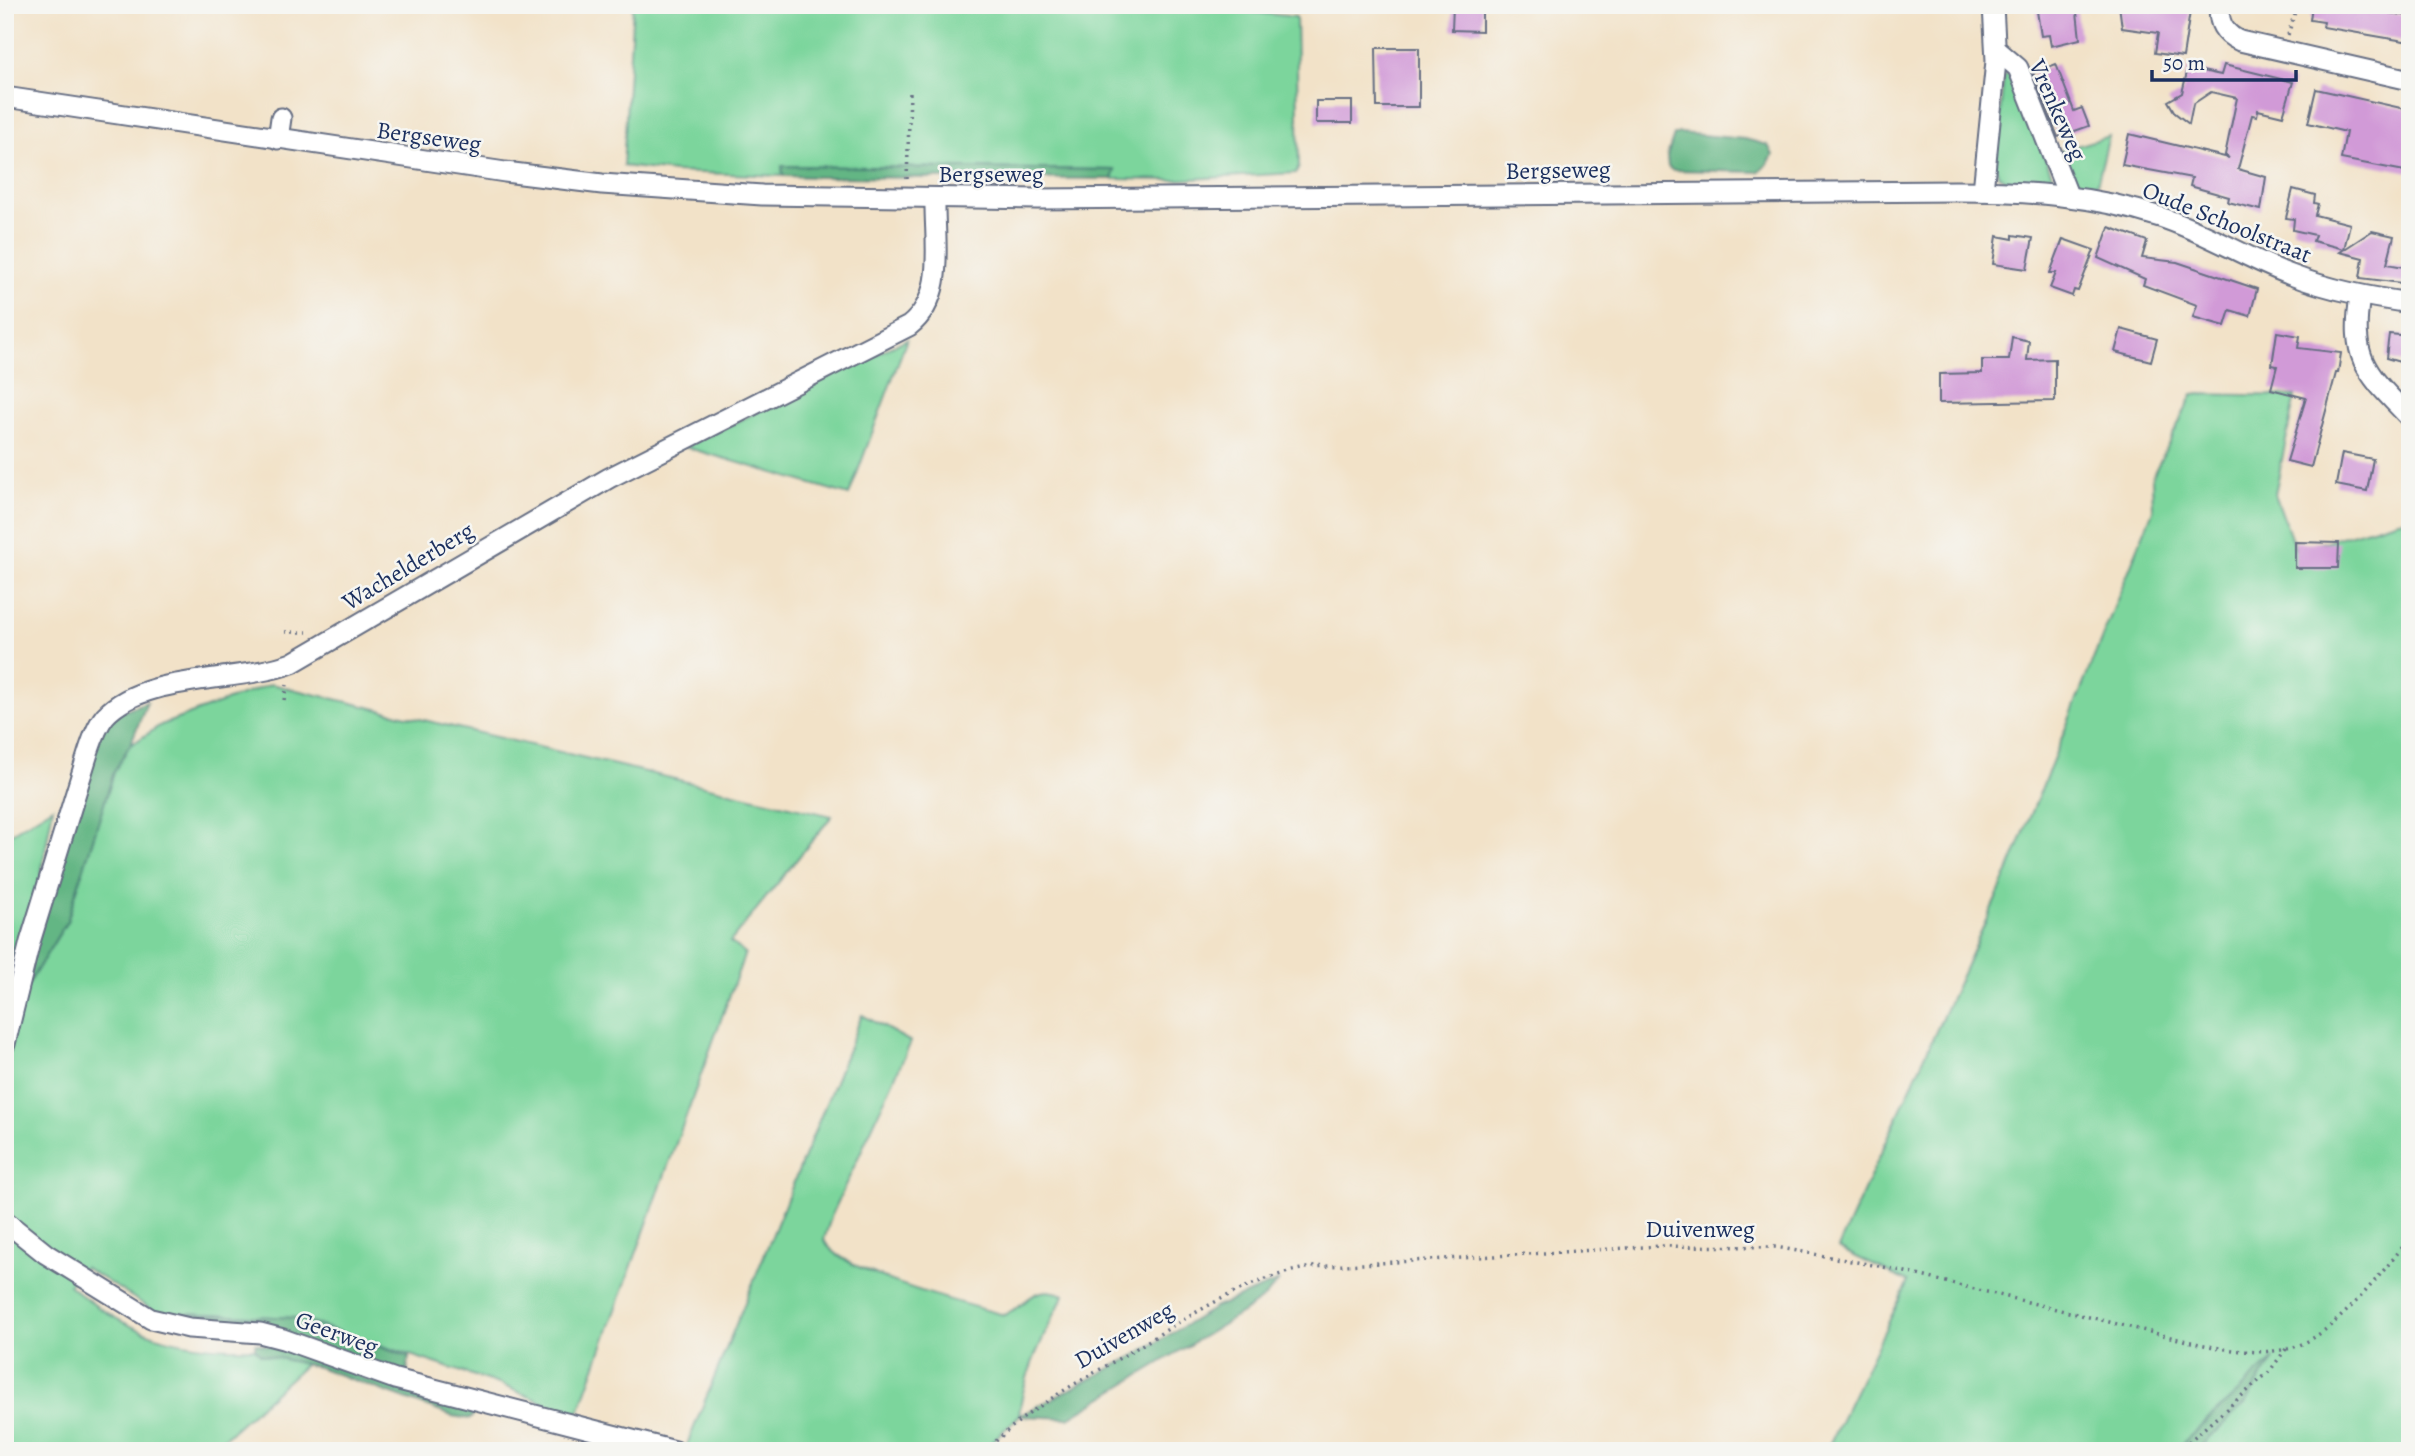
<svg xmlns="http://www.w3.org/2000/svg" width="2415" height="1456" font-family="Alegreya,serif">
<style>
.green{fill:#7bd59c;stroke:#4b827d;stroke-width:2}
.forest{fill:#64b684;stroke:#407271;stroke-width:2}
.building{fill:#d19ad7}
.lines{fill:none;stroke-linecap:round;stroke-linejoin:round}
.minor-casing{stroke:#666e83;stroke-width:23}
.path{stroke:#666e83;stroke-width:3.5;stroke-dasharray:2 5;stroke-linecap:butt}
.minor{stroke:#fff;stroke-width:19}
.labels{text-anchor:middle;stroke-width:5;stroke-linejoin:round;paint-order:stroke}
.street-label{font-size:24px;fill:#1b2f5e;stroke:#f6f6f2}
</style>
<rect width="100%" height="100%" fill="#f6f6f2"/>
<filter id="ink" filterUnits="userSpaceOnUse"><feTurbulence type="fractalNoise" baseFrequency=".0143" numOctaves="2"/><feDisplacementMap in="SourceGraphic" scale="14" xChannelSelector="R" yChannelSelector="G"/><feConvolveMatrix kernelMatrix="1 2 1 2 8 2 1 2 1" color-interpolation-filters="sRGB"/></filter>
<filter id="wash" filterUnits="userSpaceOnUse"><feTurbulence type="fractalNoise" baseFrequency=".00686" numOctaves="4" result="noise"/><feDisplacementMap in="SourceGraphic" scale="28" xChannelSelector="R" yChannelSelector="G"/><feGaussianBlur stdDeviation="1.57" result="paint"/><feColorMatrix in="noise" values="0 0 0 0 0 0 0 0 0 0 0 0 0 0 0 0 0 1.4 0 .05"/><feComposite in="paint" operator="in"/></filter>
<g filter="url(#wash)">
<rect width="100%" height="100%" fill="#f2e2c8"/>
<g class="green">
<path d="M633 5H1190L1296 17 1299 167 1296 173 1173 180 1112 179 1115 170 782 166 783 176 674 172 623 166Z"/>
<path d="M2004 74 2012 76 2056 184 2012 183 1999 176 1995 166Z"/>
<path d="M2109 136 2097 184 2066 181 2053 153Z"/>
<path d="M907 339 849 495 685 447Z"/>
<path d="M2193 394 2295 396 2275 494 2295 549C2334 541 2371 527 2410 517V1451H2197L2245 1403 2226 1405 2174 1451H1826L1908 1282 1838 1248 2008 872 2153 510 2152 477Z"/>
<path d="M271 684 832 816 730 942 745 953 577 1417 502 1385 297 1318 156 1312 84 1267 69 1285C126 1334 180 1350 255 1348L261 1354 306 1364 210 1451H5V837L53 807 19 999 67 921 114 772 125 749 161 725Z"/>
<path d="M862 1015 911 1042 831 1217 824 1240C837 1272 968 1305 1004 1315 1030 1303 1033 1283 1064 1295 1045 1334 1023 1373 1019 1416L982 1451H699L686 1447Z"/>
</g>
<g class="forest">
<path d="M1679 133 1745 139 1768 145 1773 155 1767 165 1758 172 1672 170 1668 167 1667 156 1674 135Z"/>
<path d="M782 166 1115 170 1112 179 819 177 783 176Z"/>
<path d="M147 702 131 743 114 772 67 921 18 1001 101 718Z"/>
<path d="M1279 1281 1265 1297 1242 1313 1069 1418 1019 1416 1132 1357 1216 1307Z"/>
<path d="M156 1312 297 1318 409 1357 407 1372 330 1348 180 1321Z"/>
<path d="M255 1343 286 1349 369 1380 475 1413 470 1419 452 1416 318 1367 260 1354 255 1348Z"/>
<path d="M2274 1359 2245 1403 2197 1451H2174Z"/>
</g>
<g id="blocks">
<g class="building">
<path d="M1453 5H1482V31L1452 30Z"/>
<path d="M2036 5H2073L2074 12H2077L2080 39 2051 46 2049 35 2041 36Z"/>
<path d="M2119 5H2191L2183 57 2155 53 2158 33 2122 28Z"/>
<path d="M2312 5H2353V8L2410 16V42L2323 27 2324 22 2310 20Z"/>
<path d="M1376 48H1419V107H1377Z"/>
<path d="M2056 64 2074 111 2082 108 2089 126 2058 137 2033 73Z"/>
<path d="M2224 65 2293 82 2283 116 2258 110 2257 116 2252 115 2238 169 2266 177 2261 210 2228 202 2229 197 2190 186 2192 178 2122 165 2129 134 2229 158 2225 155 2237 98 2211 92 2193 104 2189 124 2175 113 2168 101 2182 93 2188 68 2221 75Z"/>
<path d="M2316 89 2410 110V172L2341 159 2346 132 2308 123Z"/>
<rect x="1316" y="101" width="36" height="22"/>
<path d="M2293 189 2315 195 2314 203 2318 204 2315 215 2350 224 2344 249 2313 241 2315 235 2293 230 2294 219 2286 218Z"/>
<path d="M2109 227 2147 241 2142 258 2177 262 2257 289 2250 316 2230 310 2225 326 2193 317 2197 305 2143 285 2145 279 2098 258Z"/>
<path d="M2372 231 2394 236 2387 264 2410 268V284L2360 278 2363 258 2340 252Z"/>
<path d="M2013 235 2033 238 2027 269 1993 264 1997 236 2013 239Z"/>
<path d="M2063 239 2094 250 2078 291 2074 290 2072 296 2050 288 2056 273H2050Z"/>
<path d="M2121 329 2157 339 2151 361 2115 352Z"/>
<path d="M2277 332 2300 336 2298 348 2341 353 2338 373H2336L2311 467 2287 461 2306 398 2271 389 2277 366 2272 365Z"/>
<path d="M2389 334 2410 336V365L2386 358Z"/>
<path d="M2012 337 2029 341 2027 360 2055 359V401L1939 403V374L1982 373V360H2009Z"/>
<path d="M2342 453 2373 459 2367 491 2336 485Z"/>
<path d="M2295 542 2339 543 2338 568H2295Z"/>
</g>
</g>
</g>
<g filter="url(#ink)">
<use href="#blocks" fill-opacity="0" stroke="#666e83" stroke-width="2"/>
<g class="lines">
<g class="minor-casing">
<g id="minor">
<path d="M2220 5C2217 22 2224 34 2240 41L2410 80"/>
<path d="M1997 50 2018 68 2068 195"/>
<path d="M5 97 505 172 602 184 762 195 1037 199 1956 191C2026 191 2093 195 2160 217 2206 232 2246 258 2291 275 2330 290 2369 297 2410 303"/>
<path d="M278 139 281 118"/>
<path d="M1983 191 1996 61 1993 5"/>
<path d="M2360 296C2350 361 2367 373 2410 418"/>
<path d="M5 1044 30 942 89 750C93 738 97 726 105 716 144 673 239 683 292 663L609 478 909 326C947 296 934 242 935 199"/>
<path d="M5 1221 46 1254 151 1319 189 1328 260 1333 283 1339 395 1379 675 1451"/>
</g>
</g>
<g class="path">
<path d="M2288 35 2297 5"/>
<path d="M907 179 910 93"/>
<path d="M285 632H307"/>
<path d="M284 700 287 685"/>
<path d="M986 1451C1025 1410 1075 1384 1123 1356 1183 1321 1243 1278 1312 1267L1661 1246 1776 1247 1889 1268 2195 1343C2226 1350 2266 1357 2297 1346 2339 1330 2382 1272 2410 1238"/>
<path d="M2178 1451 2269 1372 2286 1349"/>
</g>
<use href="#minor" class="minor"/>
</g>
</g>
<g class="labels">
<g class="street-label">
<text transform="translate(2058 110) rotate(66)" y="8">Vrenkeweg</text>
<text transform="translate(429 137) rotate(8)" y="8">Bergseweg</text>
<text transform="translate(1558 170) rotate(-1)" y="8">Bergseweg</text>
<text x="991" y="182">Bergseweg</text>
<text transform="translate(2227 222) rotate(22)" y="8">Oude Schoolstraat</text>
<text transform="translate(408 566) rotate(-31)" y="8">Wachelderberg</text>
<text x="1700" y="1237">Duivenweg</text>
<text transform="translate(337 1333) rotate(20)" y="8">Geerweg</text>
<text transform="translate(1124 1335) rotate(-30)" y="8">Duivenweg</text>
</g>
</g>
<rect width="2415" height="1456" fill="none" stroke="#f6f6f2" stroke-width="28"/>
<path d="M2152 70v10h144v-10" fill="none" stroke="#1b2f5e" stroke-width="3.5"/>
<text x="2163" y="70" font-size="21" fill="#1b2f5e" stroke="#f6f6f2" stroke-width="5" paint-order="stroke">50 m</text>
</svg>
